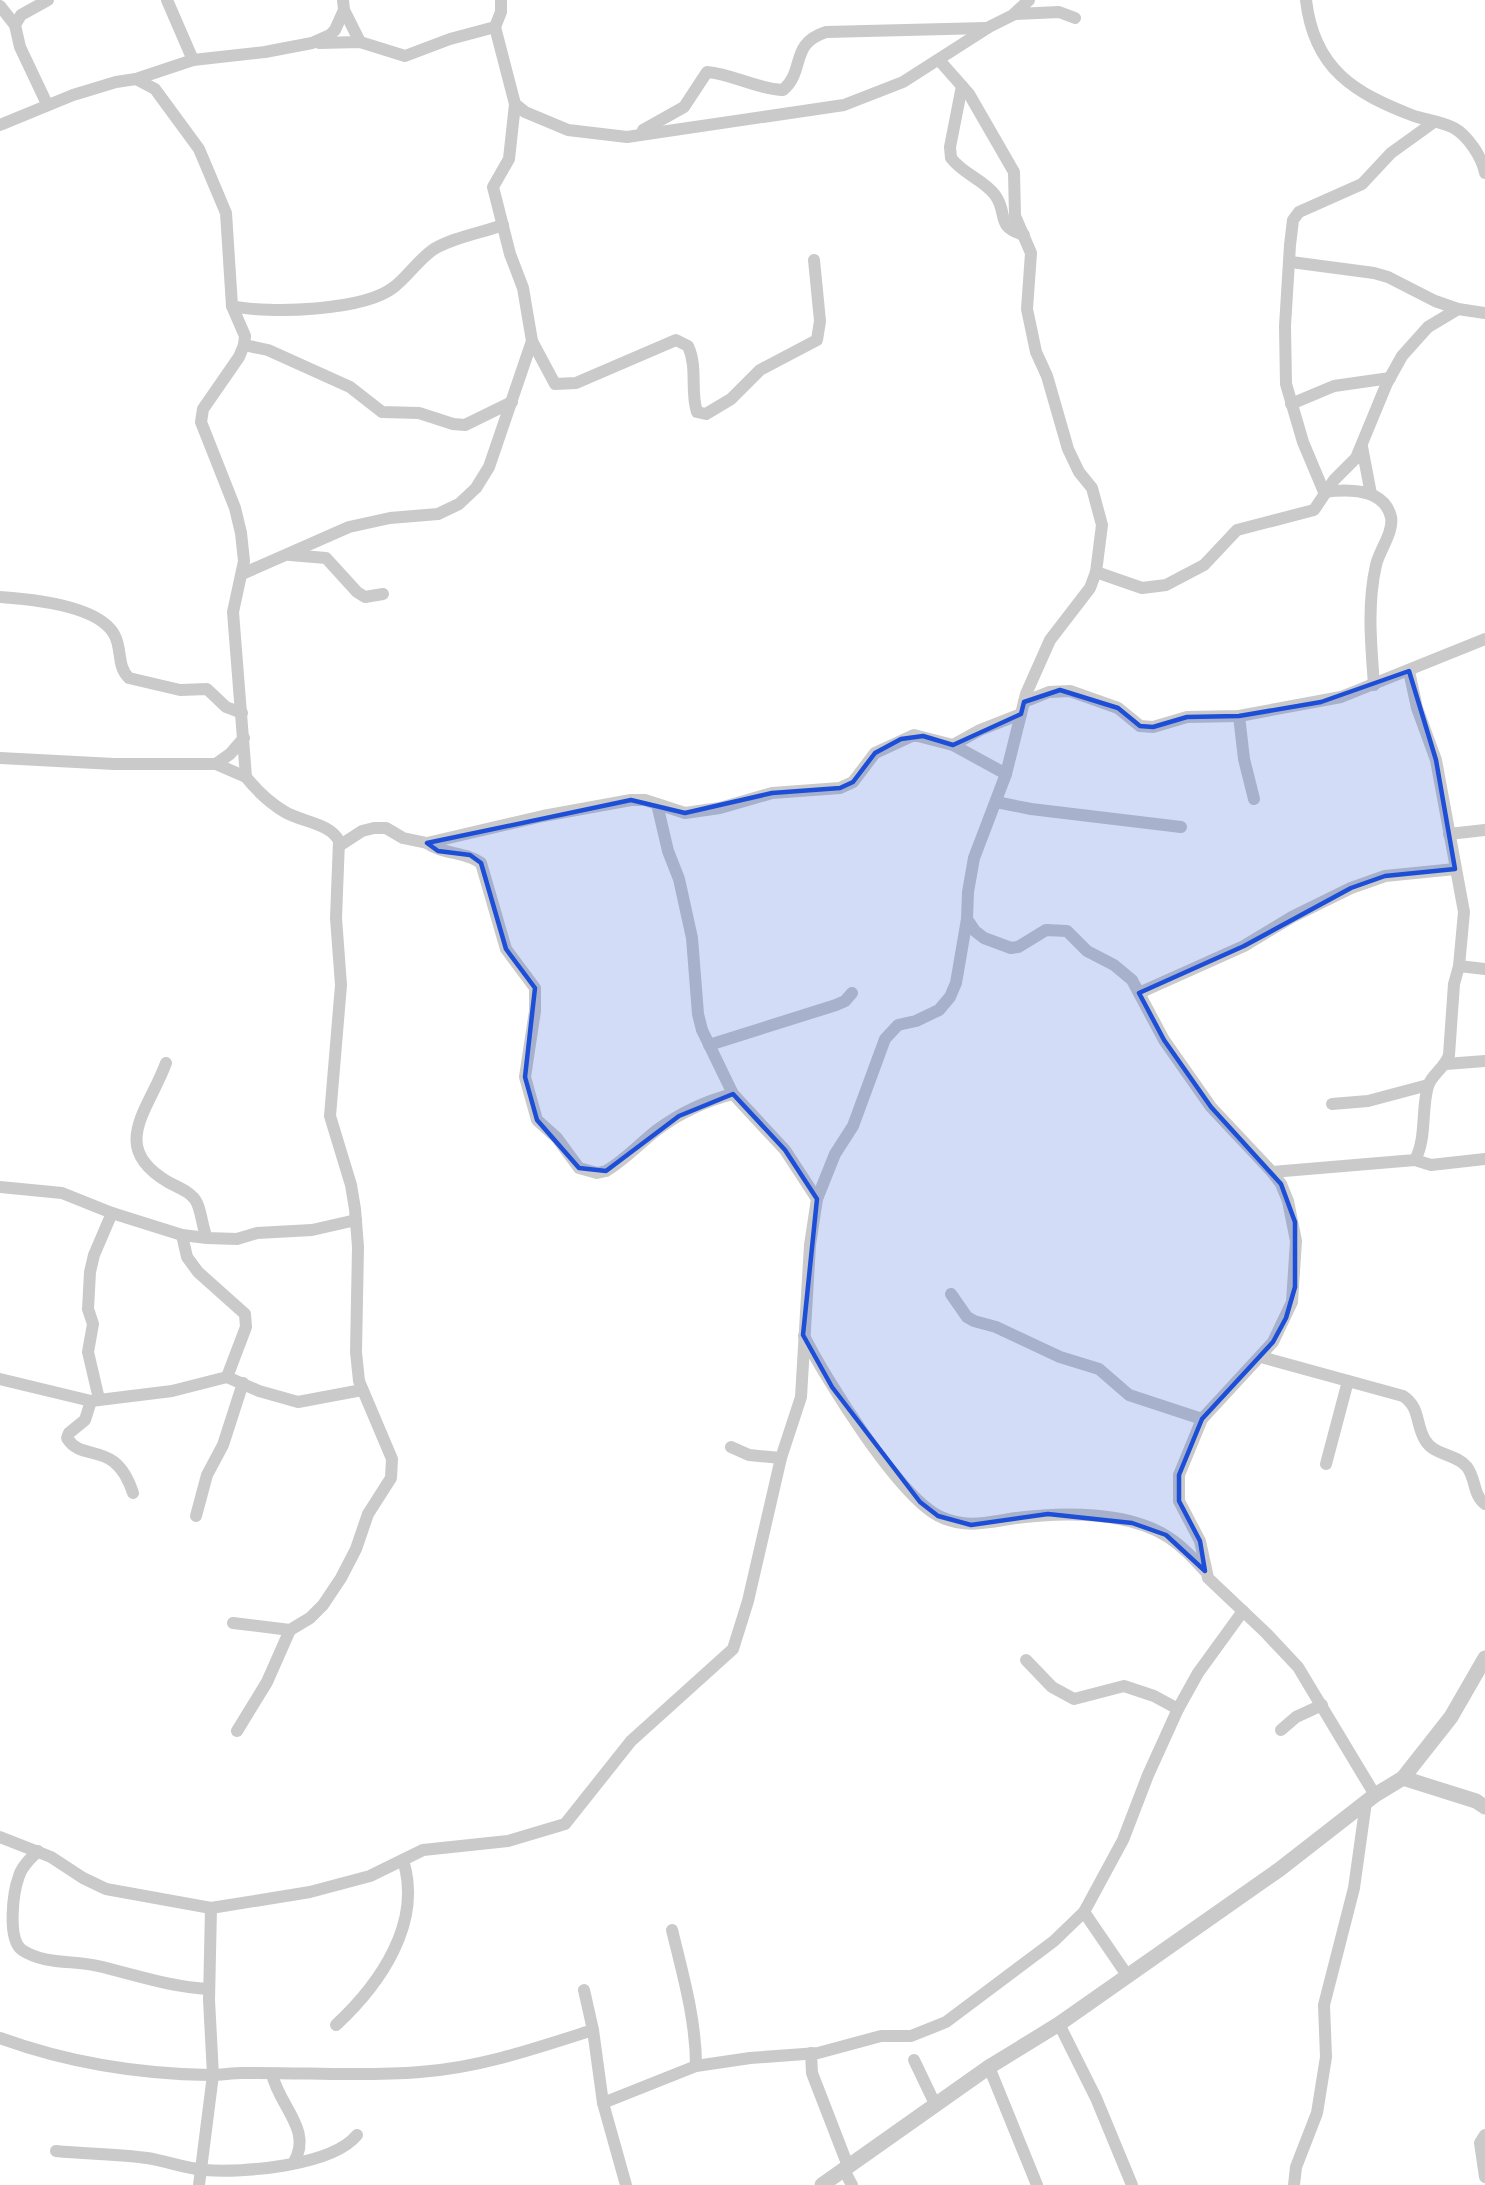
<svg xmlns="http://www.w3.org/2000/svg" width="1485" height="2185" font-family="'DM Sans',sans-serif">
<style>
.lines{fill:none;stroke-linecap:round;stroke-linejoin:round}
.minor{stroke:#cacaca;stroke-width:12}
.tertiary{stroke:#cacaca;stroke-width:15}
.marked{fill:#1d4ed8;fill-opacity:0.2;stroke:#1d4ed8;stroke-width:4.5;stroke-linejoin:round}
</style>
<rect width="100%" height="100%" fill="#fff"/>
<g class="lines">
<g class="minor">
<path d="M167 0 193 60"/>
<path d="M501 0V12L495 27 515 104 525 112 568 130 627 137 844 105 903 82 989 27 1013 15 1029 0"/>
<path d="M1306 0C1314 69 1354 93 1414 116 1427 120 1442 122 1454 128 1468 136 1482 157 1485 173"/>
<path d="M0 6 15 25"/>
<path d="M344 10 360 42"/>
<path d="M1015 14 1059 12 1075 18"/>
<path d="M319 43 360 42 405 56 450 39 495 27"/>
<path d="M939 60 969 94 1014 172 1015 216 1031 253 1027 309 1036 352 1047 376 1068 449 1079 472 1092 488 1102 525 1096 572 1090 588 1050 640 1026 694 1006 774 974 858 968 892 967 919 975 931 984 938 1011 948 1018 947 1046 930 1067 931 1087 951 1114 965 1132 980 1164 1040 1211 1107 1272 1172 1281 1184 1288 1201 1296 1241 1292 1302 1273 1342 1202 1419 1179 1475V1501L1200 1541 1208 1578 1265 1632 1298 1667 1375 1795"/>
<path d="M136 79 155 89 199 149 226 213 232 306 245 336 244 345 239 357 203 409 201 422 235 508 241 533 244 561 233 612 246 777C257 791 270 803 285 812 302 822 330 823 339 841L336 918 341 985 330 1116 351 1185 355 1209 358 1247 356 1352 359 1381 392 1459 391 1478 368 1514 356 1549 341 1578 323 1605 310 1618 290 1630 233 1623"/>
<path d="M962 86 950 147 951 158C963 174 984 180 995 195 1009 214 994 226 1024 235"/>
<path d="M47 104 20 47 15 25 21 15 48 0"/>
<path d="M515 104 509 159 493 187 510 254 523 288 532 341 555 384 576 383 676 340 688 346C698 368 690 391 697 412L706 414 731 399 760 370 817 340 820 321 814 260"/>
<path d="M0 125 73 95 116 82 136 79 193 60 265 52 312 43 330 35 335 30 344 10 343 0"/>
<path d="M643 130 684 107 707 72C733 74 756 89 783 90 806 70 789 44 826 32L986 28"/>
<path d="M1291 262 1374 273 1388 277 1435 301 1458 309 1485 313"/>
<path d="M232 306C269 314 364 311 394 287 408 276 419 259 434 249 454 237 481 233 503 225"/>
<path d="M244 345 268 350 350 387 382 412 419 413 453 424 465 425 512 402"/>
<path d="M1291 404 1334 386 1390 378"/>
<path d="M1362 447 1371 494"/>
<path d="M290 555 326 558 357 592 365 597 383 594"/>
<path d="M1096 572 1142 588 1166 585 1204 565 1237 530 1314 510 1334 480 1356 458 1387 383 1402 356 1428 327 1458 309"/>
<path d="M242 574 349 527 390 518 438 514 459 504 476 488 489 467 532 341"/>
<path d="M0 597C30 599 100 605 115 636 122 650 117 667 129 678L180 690 207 689 226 707 242 713"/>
<path d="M1374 685C1371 644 1367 605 1376 565 1379 551 1394 532 1391 517 1384 488 1347 489 1324 492L1303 442 1286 384 1285 326 1290 245 1293 220 1299 212 1362 184 1391 153 1434 122"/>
<path d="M1024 702 1049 692 1070 691 1118 708 1140 726 1153 727 1187 717 1239 716 1341 697 1485 639"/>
<path d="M1239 716 1244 759 1254 799"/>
<path d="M953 745 980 730 1021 714"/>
<path d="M0 758 114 764H216L246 777"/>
<path d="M216 764 230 754 244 738"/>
<path d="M996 802 1031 809 1181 827"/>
<path d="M657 804 668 851 679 879 692 938 698 1014 702 1030 733 1094 785 1150 817 1199"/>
<path d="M1449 834 1485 830"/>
<path d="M427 843C444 855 464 851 481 863L506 949 535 988V1011L525 1077 537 1120 557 1138 579 1168 597 1173 606 1171C625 1160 640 1143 657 1130 680 1113 705 1101 733 1094"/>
<path d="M339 846 362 831 374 828H386L403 838 427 843 543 816 631 800H645L685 813 720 808 772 793 840 788 853 782 875 753 914 735 953 745 1006 774"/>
<path d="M1459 966 1485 969"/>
<path d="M1139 993 1244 946 1292 917 1351 888 1385 876 1455 869"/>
<path d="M709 1045 836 1005 845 1001 852 993"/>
<path d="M166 1063C149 1110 108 1147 168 1182 177 1187 192 1192 197 1203 202 1214 202 1227 207 1238"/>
<path d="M1446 1064 1485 1061"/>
<path d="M1332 1104 1368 1101 1428 1085"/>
<path d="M1415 1160 1431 1165 1485 1159"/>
<path d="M1272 1172 1415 1160C1427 1137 1421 1110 1428 1086 1432 1074 1445 1068 1449 1055L1454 984 1459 966 1464 912 1436 760 1417 708 1409 671"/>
<path d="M0 1187 62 1193 112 1213 182 1235 207 1238 237 1239 257 1233 312 1230 356 1220"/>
<path d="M182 1235 187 1257 198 1272 245 1314 246 1327 227 1377"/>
<path d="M951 1294 967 1317 974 1321 996 1327 1060 1357 1099 1369 1129 1395 1202 1419"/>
<path d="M804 1336C825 1378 900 1499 941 1517 966 1529 990 1522 1016 1518 1062 1512 1128 1511 1168 1537 1182 1546 1193 1558 1205 1571"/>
<path d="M1261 1357 1403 1396C1421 1408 1415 1424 1425 1440 1434 1456 1456 1453 1467 1467 1476 1479 1473 1495 1485 1504"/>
<path d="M0 1379 91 1401 172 1391 227 1377 259 1391 298 1402 362 1390"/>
<path d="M99 1399 88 1352 93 1324 88 1309 90 1272 94 1255 112 1213"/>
<path d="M91 1401 85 1420 69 1433 67 1438C83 1464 115 1438 133 1493"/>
<path d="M731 1447 749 1455 781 1458"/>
<path d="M1326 1464 1348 1381"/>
<path d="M196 1516 207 1475 223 1445 243 1383"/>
<path d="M1026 1660 1052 1687 1074 1699 1124 1686 1154 1696 1178 1709"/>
<path d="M1281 1730 1296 1717 1322 1705"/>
<path d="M237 1731 267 1682 290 1630"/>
<path d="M0 1837 51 1857 83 1878 106 1889 211 1908 310 1892 370 1876 423 1850 508 1841 565 1824 631 1741 733 1649 748 1601 781 1458 801 1397 810 1245 817 1199 835 1154 853 1126 885 1039 898 1025 916 1021 939 1010 950 997 956 983 967 919"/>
<path d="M38 1851C31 1858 22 1866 19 1876 13 1892 7 1939 22 1950 45 1965 73 1960 98 1966 136 1975 170 1987 209 1989"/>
<path d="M1084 1912 1127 1975"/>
<path d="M672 1930C683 1975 696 2020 696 2066"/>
<path d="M584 1990 593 2030 603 2103 626 2185"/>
<path d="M1059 2024 1096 2098 1132 2185"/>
<path d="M336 2025C380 1984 423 1923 403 1860"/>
<path d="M0 2038C66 2062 140 2074 210 2075 221 2075 232 2073 242 2073 301 2072 361 2077 420 2072 479 2068 537 2048 593 2030"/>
<path d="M811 2053 812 2073 848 2166"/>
<path d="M914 2060 936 2106"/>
<path d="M989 2067 1037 2185"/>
<path d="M272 2074C279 2106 313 2130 294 2162"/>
<path d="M603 2103 696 2066 750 2058 818 2053 881 2036H911L946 2022 1054 1941 1084 1912 1123 1840 1148 1775 1178 1709 1198 1673 1243 1611"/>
<path d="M1485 2135 1480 2143 1485 2177"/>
<path d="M56 2151C86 2154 117 2154 147 2158 167 2161 186 2169 205 2170 243 2173 332 2166 357 2135"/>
<path d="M844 2170 852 2185"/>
<path d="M199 2185 213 2075 209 2000 211 1908"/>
<path d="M1294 2185 1296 2167 1317 2113 1326 2057 1324 2005 1354 1888 1366 1802"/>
</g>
<g class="tertiary">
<path d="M1403 1778 1476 1801 1485 1807"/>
<path d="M822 2185 989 2067 1059 2024 1280 1869 1375 1795 1403 1778 1451 1717 1485 1658"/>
</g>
</g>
<path class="marked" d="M1409 671 1436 760 1455 869 1385 876 1351 888 1244 946 1139 993 1164 1040 1211 1107 1281 1184 1295 1222V1287L1286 1318 1273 1342 1202 1419 1179 1475V1501L1200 1541 1205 1571 1166 1535 1132 1523 1048 1514 971 1525 938 1516 920 1502 832 1387 803 1335 817 1199 785 1150 733 1094 679 1116 606 1171 579 1168 537 1120 525 1077 535 988 506 949 481 863 470 855 438 851 427 843 631 800 685 813 772 793 840 788 853 782 875 753 901 739 923 736 953 745 1021 714 1024 702 1060 690 1118 708 1140 726 1153 727 1187 717 1239 716 1321 702Z"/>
</svg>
